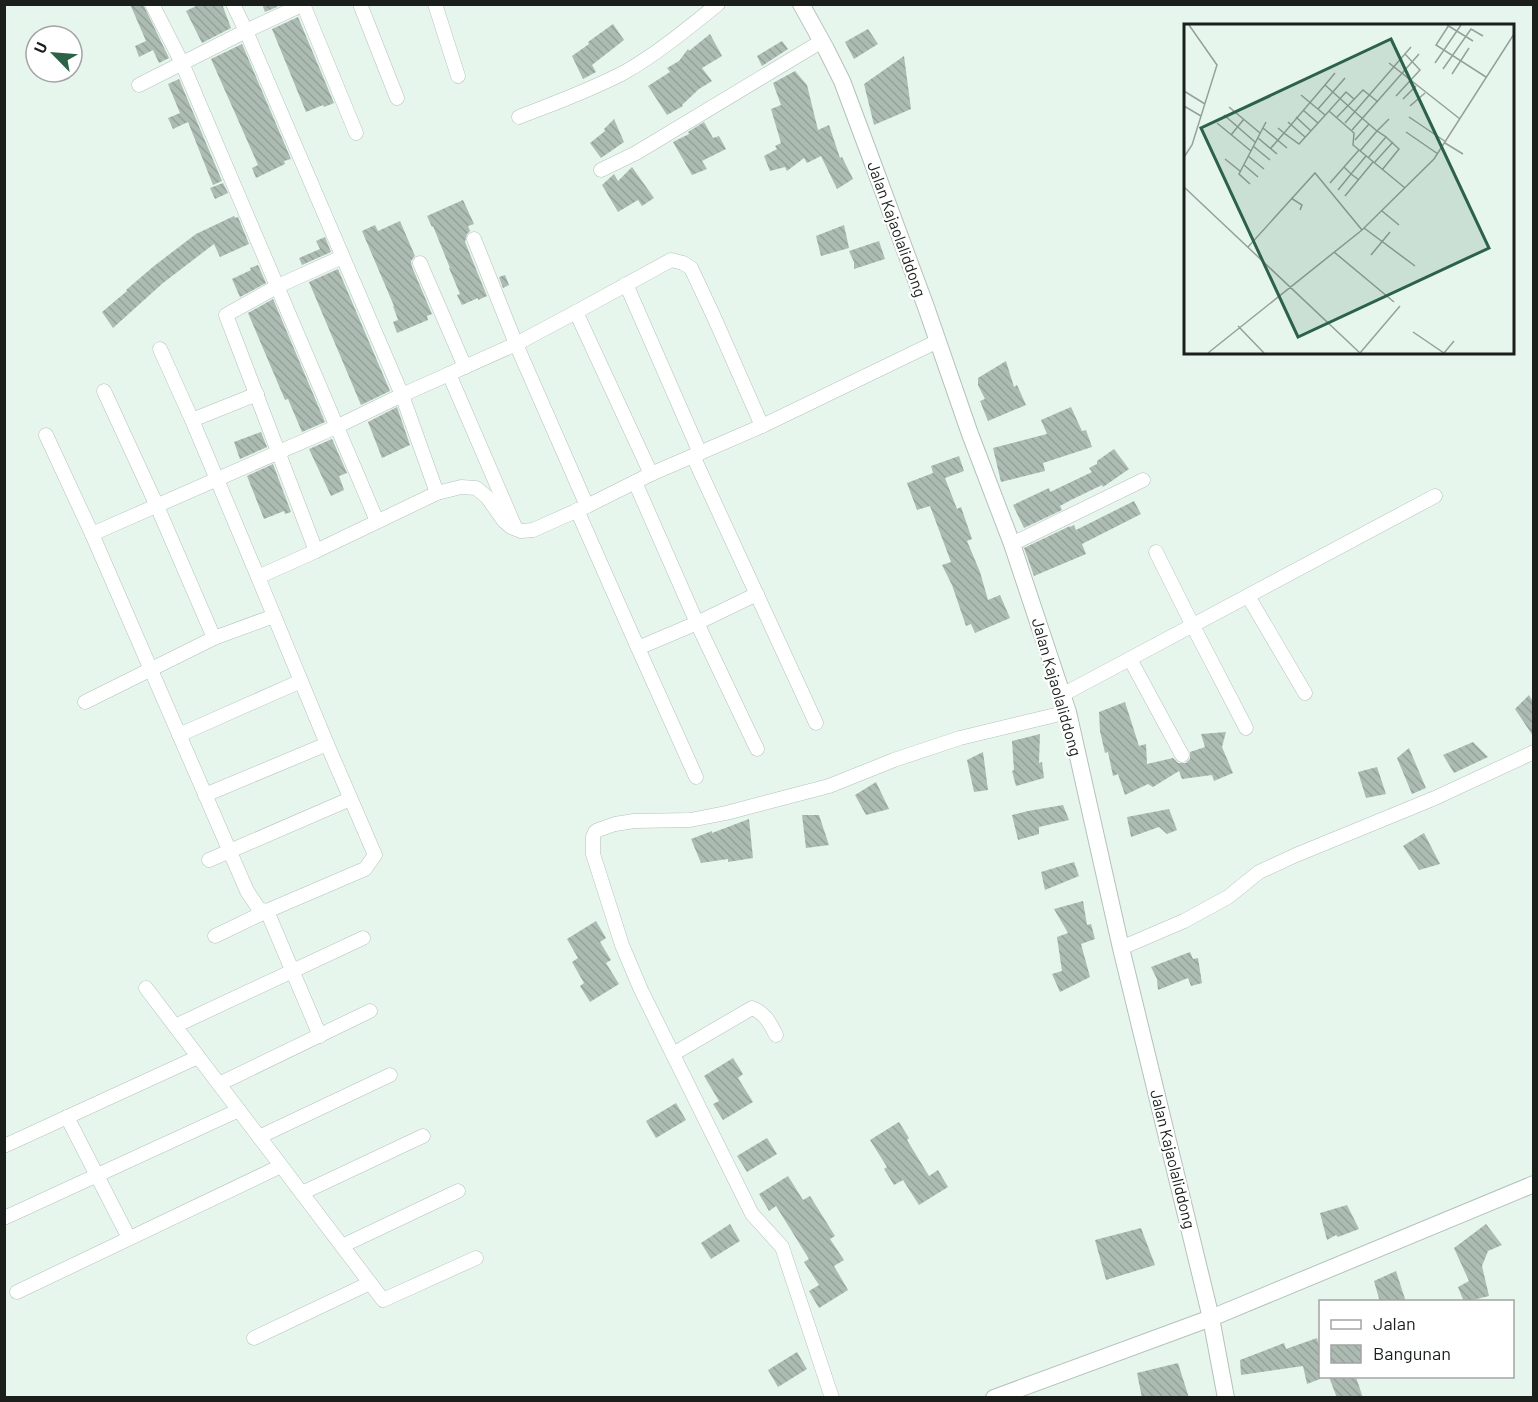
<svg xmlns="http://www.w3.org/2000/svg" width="1538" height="1402" font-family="Barlow,sans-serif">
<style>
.building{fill:url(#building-back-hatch)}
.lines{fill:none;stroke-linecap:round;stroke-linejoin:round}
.minor-casing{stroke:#b4c2ba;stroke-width:15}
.tertiary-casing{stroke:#b4c2ba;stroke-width:18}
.minor{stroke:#fff;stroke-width:14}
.tertiary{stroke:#fff;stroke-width:16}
.labels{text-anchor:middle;stroke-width:4.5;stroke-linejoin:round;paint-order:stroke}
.street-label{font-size:16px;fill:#1a1f1c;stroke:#fff}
.inset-road{fill:none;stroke:#95a099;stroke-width:1.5}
.view{fill:#2c6248;fill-opacity:0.15;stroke:#2c6248;stroke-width:3}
.inset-edge{fill:none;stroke:#1a1f1c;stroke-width:3}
</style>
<defs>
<pattern id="building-back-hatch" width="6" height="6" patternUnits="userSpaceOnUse" patternTransform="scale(1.5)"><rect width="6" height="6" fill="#adbcb3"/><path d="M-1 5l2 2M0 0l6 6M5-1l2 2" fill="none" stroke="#94a199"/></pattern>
</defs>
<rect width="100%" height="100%" fill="#e7f6ed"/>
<g class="building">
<path d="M130 4H143L169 58 159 63 153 50 139 57 135 46 146 41Z"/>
<path d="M200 4H222L231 28 202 43 186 11Z"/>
<path d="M262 4H276L277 7 265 12Z"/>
<path d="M298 17 334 103 324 107 323 105 306 112 272 29Z"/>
<path d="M613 24 624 40 592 65 596 72 583 79 572 56 589 44 588 42Z"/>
<path d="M868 29 878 44 854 59 845 42Z"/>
<path d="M710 34 722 56 702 68 712 81 699 89 682 105 683 106 667 115 648 86 670 72 667 68 679 61 688 49 689 51Z"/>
<path d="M782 41 788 49 762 66 757 56Z"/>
<path d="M242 44 291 159 284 161 285 164 256 178 252 168 258 165 211 59Z"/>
<path d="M904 56 911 109 874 125 864 84Z"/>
<path d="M795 71 807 85 818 130 829 125 840 158 842 157 853 179 837 189 821 156 807 163 804 158 787 171 785 167 770 171 764 156 777 149 775 146 781 143 771 109 781 105 773 83Z"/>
<path d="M179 79 222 181 213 185 188 122 173 129 168 118 180 113 168 84Z"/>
<path d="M614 119 624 142 601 158 590 143 605 131 604 129Z"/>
<path d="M704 122 713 138 719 136 726 149 702 161 707 169 692 175 673 142 689 134 688 132Z"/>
<path d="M632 167 654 198 642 206 638 200 618 212 602 185 614 174 618 181Z"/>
<path d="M223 183 228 193 215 199 210 188Z"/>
<path d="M463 200 474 224 468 226 470 231 467 234 465 242 487 296 478 300V298L462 305 457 295 460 294 449 268H450L433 226 432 227 427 216Z"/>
<path d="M234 216 235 218 238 217 249 244 220 257 214 244 163 283 113 328 102 312 127 291 126 290 154 266 196 234Z"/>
<path d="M400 221 415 256 411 261 412 267 432 314 427 316 428 320 397 333 393 322 398 320 393 306H394L362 231 375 225 378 231Z"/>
<path d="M844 225 849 248 821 256 816 236Z"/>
<path d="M325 237 331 252 302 265 299 258 320 249 316 241Z"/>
<path d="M879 241 885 259 854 269V262L849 251Z"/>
<path d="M258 265 266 283 240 297 232 279 251 270 250 268Z"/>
<path d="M338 269 390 391 361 405 309 282Z"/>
<path d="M505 275 509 285 503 288 499 277Z"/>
<path d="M273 299 325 422 302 432 288 399 285 400 248 313Z"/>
<path d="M1006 361 1014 387 1017 385 1026 405 988 421 980 401 985 399 978 385V378Z"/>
<path d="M397 407 410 445 382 458 368 422Z"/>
<path d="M1071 407 1082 431 1086 430 1092 447 1043 463 1045 471 1001 482 993 448 1047 434 1041 420Z"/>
<path d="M261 432 267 447 240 459 234 442Z"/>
<path d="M332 439 347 473 339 476 344 490 331 496 309 449Z"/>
<path d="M1114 449 1129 469 1103 487 1102 485 1071 500 1060 506 1062 510 1024 528 1013 505 1049 488 1050 492 1092 472 1089 468 1097 464V461Z"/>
<path d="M959 456 964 471 945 478 957 509 961 507 972 539 967 541 980 572 988 600 1000 595 1010 618 975 633 971 624 966 626 952 585 942 565 951 562 930 506 917 510 907 483 933 473 931 466Z"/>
<path d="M273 464 291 512 285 514 284 511 264 519 247 476Z"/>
<path d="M1134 501 1141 514 1082 544 1086 554 1034 576 1024 548 1070 526V527L1074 525 1076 530Z"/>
<path d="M1529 695 1533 702V736L1515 709Z"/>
<path d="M1125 702 1139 746 1146 744 1147 764 1173 758 1178 763H1186L1190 759V752L1205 747 1201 734 1226 732 1222 747 1233 773 1214 781 1212 775 1182 779 1179 771 1153 787 1148 784 1125 795 1118 774 1113 776 1108 752 1105 753 1100 731 1099 712Z"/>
<path d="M1040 734 1039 763 1042 762 1044 778 1016 786 1012 771 1014 770 1012 741Z"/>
<path d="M1473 742 1488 757 1454 773 1443 755Z"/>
<path d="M1409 748 1426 788 1412 794 1397 758Z"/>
<path d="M983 752 988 790 974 792 967 760Z"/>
<path d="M1377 767 1386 794 1366 798 1358 772Z"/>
<path d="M876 782 889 809 866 815 855 795Z"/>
<path d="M1063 805 1069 820 1039 827V834L1018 840 1012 815 1028 811Z"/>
<path d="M1169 809 1177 830 1167 834 1159 827 1131 837 1127 817Z"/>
<path d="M802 815H819L829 845 806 848Z"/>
<path d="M749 819 753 858 728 862V859L701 863 691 839 712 831V833Z"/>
<path d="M1424 833 1440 864 1419 870 1403 846Z"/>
<path d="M1074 862 1079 876 1045 890 1041 872Z"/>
<path d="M1083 901 1087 925 1091 924 1095 939 1081 944 1090 977 1060 992 1052 974 1062 971 1057 937 1068 933 1054 909Z"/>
<path d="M596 921 606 938 600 942 611 960 606 963 619 984 590 1002 580 986 584 983 572 962 578 958 567 939Z"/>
<path d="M1190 952 1193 959 1198 958 1202 983 1191 986 1188 978 1158 990 1157 979 1151 967Z"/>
<path d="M733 1058 743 1074 738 1078 753 1102 723 1120 713 1104 719 1101 704 1076Z"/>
<path d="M676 1103 686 1120 656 1138 646 1121Z"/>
<path d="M899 1122 909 1138 907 1140 929 1176 938 1170 948 1187 919 1205 903 1180 894 1185 884 1169 887 1167 870 1140Z"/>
<path d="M767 1138 777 1154 747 1172 737 1156Z"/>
<path d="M788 1176 803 1200 810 1196 835 1236 830 1239 844 1260 834 1266 848 1290 819 1308 809 1291 819 1285 804 1262 809 1259 776 1206 769 1211 759 1194Z"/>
<path d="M1347 1205 1359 1229 1338 1237 1336 1235 1327 1240 1320 1213Z"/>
<path d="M730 1224 740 1241 711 1259 701 1243Z"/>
<path d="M1486 1224 1502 1245 1488 1251 1482 1266 1489 1296 1464 1302 1458 1287 1469 1281 1454 1248Z"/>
<path d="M1141 1228 1155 1265 1106 1280 1095 1240Z"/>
<path d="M1396 1271 1406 1302H1380L1374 1281Z"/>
<path d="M1317 1338 1320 1351V1379L1307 1384 1303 1366 1241 1375 1240 1360 1284 1343 1286 1349Z"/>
<path d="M797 1352 807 1369 778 1387 768 1370Z"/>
<path d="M1178 1363 1189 1398H1142L1137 1373Z"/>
<path d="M1329 1377H1356L1363 1398H1337Z"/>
</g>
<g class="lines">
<g class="minor-casing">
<g id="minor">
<path d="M152 4 182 63 377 521"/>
<path d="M233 4 246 31 402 395 437 493"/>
<path d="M303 4 356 133"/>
<path d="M360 4 397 98"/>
<path d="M435 4 458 76"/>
<path d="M139 85 246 31 304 4"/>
<path d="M519 117C555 103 591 90 625 72 658 53 688 28 718 4"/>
<path d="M601 170 636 153 822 41"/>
<path d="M420 263 465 367"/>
<path d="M626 284 700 453"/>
<path d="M576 312 671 260 683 263 691 268 714 317 762 426"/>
<path d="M160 349 192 420"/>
<path d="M449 374 515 527"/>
<path d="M104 391 157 506 214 638"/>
<path d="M257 394 192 420 258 577"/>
<path d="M46 435 92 534 336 427 402 395 516 344 474 239"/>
<path d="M693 456 816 723"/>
<path d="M587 506 516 344 576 312 651 474"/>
<path d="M577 510 638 648 697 623 635 482"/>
<path d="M92 534 247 891 259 909 267 911 365 869 375 855 327 744 258 577 316 551 437 493 461 487 476 488 487 497 504 521 511 527 521 531 533 530 587 506 651 474 762 426 938 341"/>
<path d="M1012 544 1143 480"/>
<path d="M316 551 226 315 278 286 342 257"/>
<path d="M1156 552 1193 626 1246 728"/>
<path d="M757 594 697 623 757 749"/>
<path d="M1248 596 1305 693"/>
<path d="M638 648 696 777"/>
<path d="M1130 659 1182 755"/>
<path d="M1062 695 1435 496"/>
<path d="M85 702 214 638 274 616"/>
<path d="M179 735 301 681"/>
<path d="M205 795 327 744"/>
<path d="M209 860 350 799"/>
<path d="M215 936 267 911 320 1036"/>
<path d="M1121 948 1184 921 1228 897 1259 872 1296 855 1435 798 1534 752"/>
<path d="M146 988 383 1300 476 1258"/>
<path d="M175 1026 363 938"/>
<path d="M673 1054 752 1008C765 1013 770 1023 776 1035"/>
<path d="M219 1084 370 1011"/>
<path d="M67 1117 129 1238"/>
<path d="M259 1137 390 1075"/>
<path d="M4 1146 198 1057"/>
<path d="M302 1193 423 1136"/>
<path d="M4 1218 239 1110"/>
<path d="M342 1246 458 1191"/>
<path d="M17 1292 281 1166"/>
<path d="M254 1338 370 1283"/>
<path d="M832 1398 782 1247 752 1214 641 990 622 945 593 854V837L595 832 598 830 615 824 634 821 690 820 726 813 829 786 894 760 960 738 1068 712"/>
</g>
</g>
<g class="tertiary-casing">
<g id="tertiary">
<path d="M801 4 826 49 842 81 869 153 926 307 970 434 1012 544 1068 712 1121 948 1211 1318 1226 1398"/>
<path d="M994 1398 1211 1318 1534 1184"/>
</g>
</g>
<use href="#minor" class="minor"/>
<use href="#tertiary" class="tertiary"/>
</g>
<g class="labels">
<g class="street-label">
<text transform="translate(897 229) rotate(70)" y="6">Jalan Kajaolaliddong</text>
<text transform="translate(1057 687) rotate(74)" y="6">Jalan Kajaolaliddong</text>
<text transform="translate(1173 1159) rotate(76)" y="6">Jalan Kajaolaliddong</text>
</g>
</g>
<g transform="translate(1184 24)">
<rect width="330" height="330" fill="#e7f6ed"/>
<path class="inset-road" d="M263 1 289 17M265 1 252 21 302 53M205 39 276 95M251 39 277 1M259 45 287 5 299 12M151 49 141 61 171 88 193 107 205 95M268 50 285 24M141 61 100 109 115 120 145 87 170 109 169 121 221 164M0 67 21 80M117 71 141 91M212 72 236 46 221 30M219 75 232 62M0 82 17 92M226 82 241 69M45 83 76 109M134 85 161 54M119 86 134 99M145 87 162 68 170 75M40 91 71 118M112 93 127 107M153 93 179 66 194 78M225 93 262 118M104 98 121 113M33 99 67 127M161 99 227 23M79 104 103 124M168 106 235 30M222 108 254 130M47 111 60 95M74 114 93 130M171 116 185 100M261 119 279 130M69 122 86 136M87 124 100 109 94 104M175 126 160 143 167 150 182 132M176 127 193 107 202 113 184 134M64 132 80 145M0 133 8 121 33 41 5 1M41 135 56 147M190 139 209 118M60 141 74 153M198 146 215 125 202 113M146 159 160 143M66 160 55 150 82 98M0 163 176 329M154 166 167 150 175 156M161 172 189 138M107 174 118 181 116 186M198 187 215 201M180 204 231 242M64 223 131 149 178 206M150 228 210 278M187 231 206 208M54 302 80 329M229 308 260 329 270 317M24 329 178 206 250 135 330 10M176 329 216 282"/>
<path class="view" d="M207 15 305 224 114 313 17 104Z"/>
<rect width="330" height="330" class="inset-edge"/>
</g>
<rect width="1538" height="1402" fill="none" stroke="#1a1f1c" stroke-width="12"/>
<rect x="1319" y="1300" width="195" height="78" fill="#ffffff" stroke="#a3a5a4" stroke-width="1.5"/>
<rect x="1331" y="1320" width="30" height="9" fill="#ffffff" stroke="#a3a5a4" stroke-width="1.5"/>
<text x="1373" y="1330" font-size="18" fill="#1a1f1c">Jalan</text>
<rect x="1331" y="1345" width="30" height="18" fill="url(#building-back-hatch)" stroke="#a3a5a4" stroke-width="1.5"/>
<text x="1373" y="1360" font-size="18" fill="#1a1f1c">Bangunan</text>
<g transform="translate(54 54) rotate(295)"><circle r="28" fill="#ffffff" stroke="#a3a5a4" stroke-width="1.5"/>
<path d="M0-4.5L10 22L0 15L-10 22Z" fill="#2c6248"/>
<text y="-9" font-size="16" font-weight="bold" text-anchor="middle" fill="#1a1f1c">U</text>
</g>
</svg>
